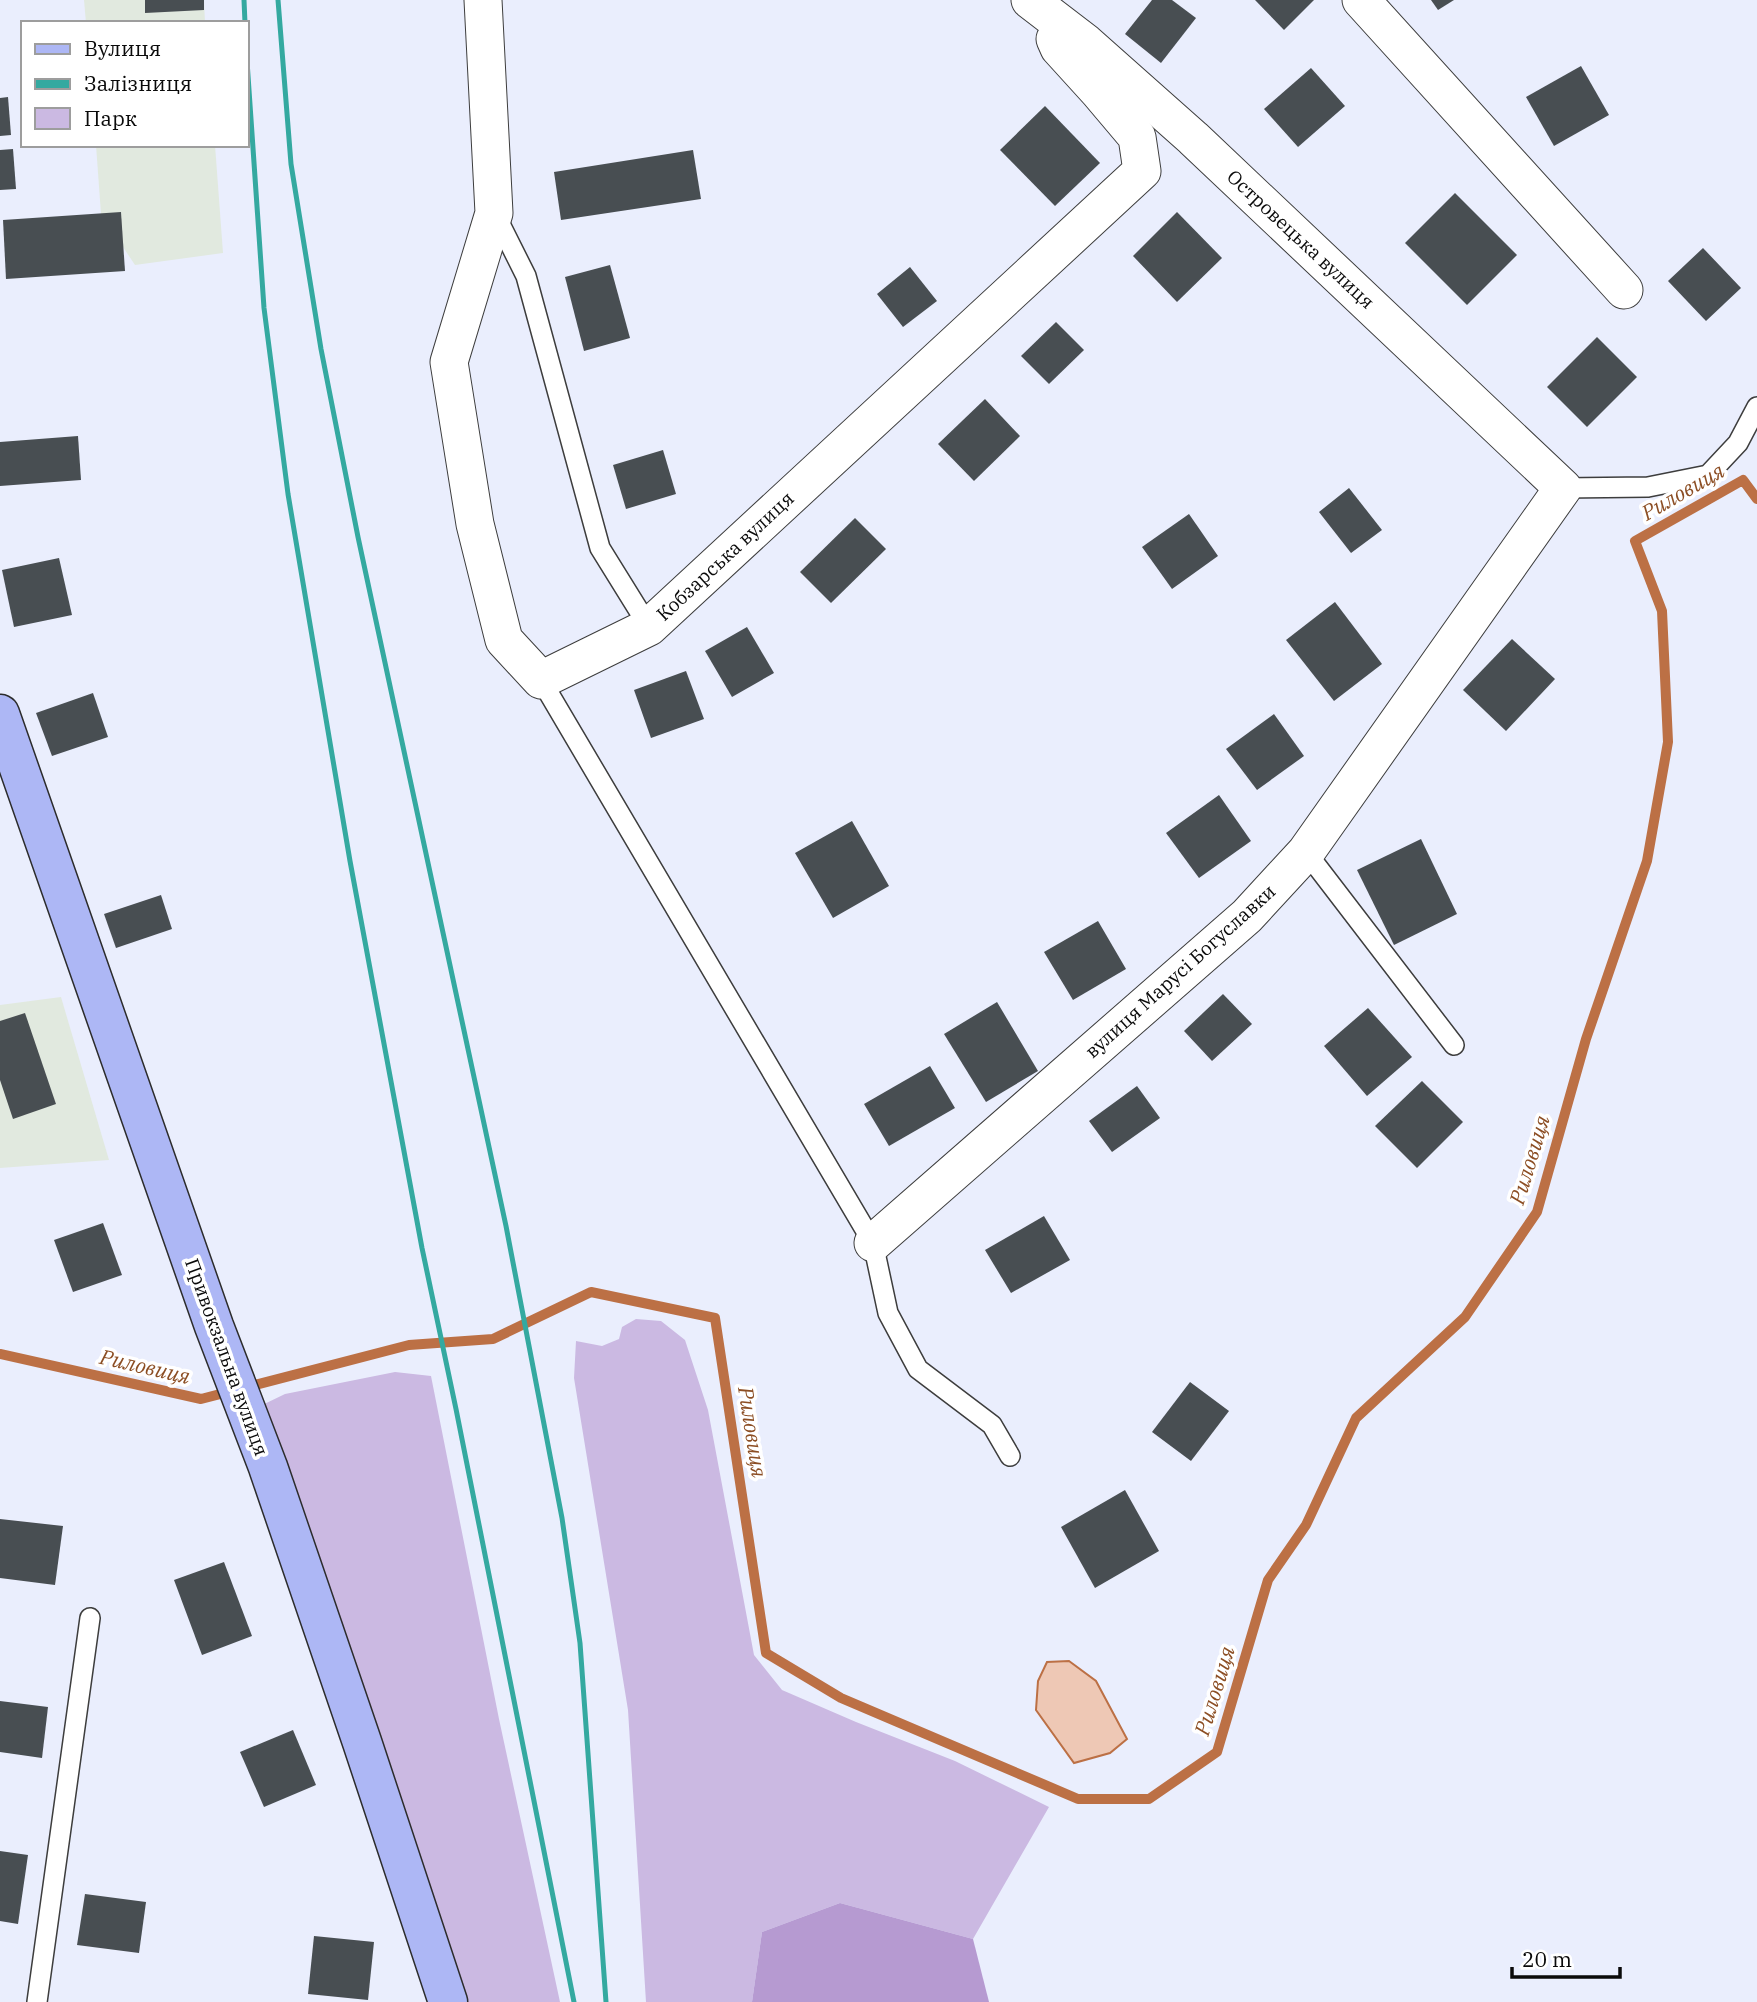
<svg xmlns="http://www.w3.org/2000/svg" width="1757" height="2002" font-family="'IBM Plex Serif',serif">
<style>
.industrial{fill:#e1e9df}
.green{fill:#cbb9e2}
.forest{fill:#b69ad1}
.water{fill:#eec8b5;stroke:#bc7045;stroke-width:2}
.lines{fill:none;stroke-linecap:round;stroke-linejoin:round}
.stream{stroke:#bc7045;stroke-width:10}
.building{fill:#484e52}
.lane-casing{stroke:#3d3d3d;stroke-width:22}
.street-casing{stroke:#3d3d3d;stroke-width:39}
.secondary-casing{stroke:#2c2c2c;stroke-width:41}
.lane{stroke:#fff;stroke-width:19}
.street{stroke:#fff;stroke-width:37}
.secondary{stroke:#adb7f5;stroke-width:38}
.rail{stroke:#34a9a0;stroke-width:5}
.labels{text-anchor:middle;stroke-width:7;stroke-linejoin:round;paint-order:stroke}
.street-label{font-size:19px;fill:#0a0a0a;stroke:#fff}
.water-label{font-size:21px;font-style:italic;fill:#8c4e24;stroke:#fff}
</style>
<rect width="100%" height="100%" fill="#eaeefd"/>
<g class="industrial">
<path d="M84 0H204L205 23H86Z"/>
<path d="M96 145H215L223 253 135 265 101 214Z"/>
<path d="M61 997 109 1160 0 1168V1005Z"/>
</g>
<g class="green">
<path d="M636 1319 661 1321 685 1340 708 1410 754 1655 782 1690 856 1722 955 1761 1049 1807 973 1939 840 1903 762 1932 752 2002H646L628 1710 574 1378 576 1341 602 1346 619 1339 622 1327Z"/>
<path d="M395 1372 431 1376 499 1719 560 2002H447L244 1414 285 1394Z"/>
</g>
<path class="forest" d="M840 1903 973 1939 989 2002H752L762 1932Z"/>
<path class="water" d="M1069 1661 1096 1681 1127 1739 1110 1753 1074 1763 1036 1710 1038 1681 1047 1662Z"/>
<g class="lines">
<path class="stream" d="M0 1354 201 1399 409 1345 493 1339 591 1292 715 1318 766 1653 841 1698 1078 1799H1149L1217 1752 1268 1580 1306 1525 1356 1418 1465 1317 1537 1212 1586 1039 1647 861 1668 742 1662 611 1635 541 1743 480 1757 499"/>
</g>
<g class="building">
<path d="M145 0H204V10L145 13Z"/>
<path d="M1152 0H1172L1196 18 1161 63 1125 34Z"/>
<path d="M1255 0H1314L1284 30Z"/>
<path d="M1431 0H1454L1438 10Z"/>
<path d="M1581 66 1609 115 1554 146 1526 97Z"/>
<path d="M1311 68 1345 106 1298 147 1264 109Z"/>
<path d="M8 97 11 135 0 136V98Z"/>
<path d="M1045 106 1100 163 1055 206 1000 150Z"/>
<path d="M13 149 16 189 0 190V150Z"/>
<path d="M693 150 701 199 561 220 554 172Z"/>
<path d="M1455 193 1517 255 1467 305 1405 243Z"/>
<path d="M121 212 125 271 6 279 3 220Z"/>
<path d="M1177 212 1222 258 1177 302 1133 256Z"/>
<path d="M1703 248 1741 288 1706 321 1668 281Z"/>
<path d="M610 265 630 338 584 351 565 277Z"/>
<path d="M910 267 937 301 903 327 877 294Z"/>
<path d="M1056 322 1084 350 1049 384 1021 356Z"/>
<path d="M1597 337 1637 377 1587 427 1547 387Z"/>
<path d="M985 399 1020 436 974 481 938 444Z"/>
<path d="M78 436 81 480 0 486V442Z"/>
<path d="M663 450 676 494 626 509 613 465Z"/>
<path d="M1349 488 1382 530 1351 553 1319 512Z"/>
<path d="M1189 514 1218 556 1172 589 1142 547Z"/>
<path d="M855 518 886 549 831 603 800 572Z"/>
<path d="M59 558 72 615 14 627 2 570Z"/>
<path d="M1335 602 1382 664 1334 701 1286 640Z"/>
<path d="M747 627 774 673 732 697 705 651Z"/>
<path d="M1512 639 1555 679 1506 731 1463 690Z"/>
<path d="M686 671 704 719 651 738 634 690Z"/>
<path d="M93 693 108 737 52 756 36 713Z"/>
<path d="M1274 714 1304 756 1257 790 1226 749Z"/>
<path d="M1219 795 1251 841 1199 878 1166 833Z"/>
<path d="M852 821 889 886 833 918 795 853Z"/>
<path d="M1421 839 1457 914 1394 945 1357 870Z"/>
<path d="M161 895 172 929 116 948 104 914Z"/>
<path d="M1098 921 1126 969 1073 1000 1044 952Z"/>
<path d="M1223 994 1252 1024 1212 1061 1184 1031Z"/>
<path d="M997 1002 1038 1071 986 1102 944 1034Z"/>
<path d="M1368 1008 1412 1057 1367 1096 1324 1046Z"/>
<path d="M25 1013 56 1104 13 1119 0 1080V1021Z"/>
<path d="M930 1066 955 1108 889 1146 864 1104Z"/>
<path d="M1422 1081 1463 1122 1417 1168 1375 1126Z"/>
<path d="M1137 1086 1160 1118 1112 1152 1089 1121Z"/>
<path d="M1044 1216 1070 1260 1011 1293 985 1250Z"/>
<path d="M103 1223 122 1275 73 1292 54 1240Z"/>
<path d="M1190 1382 1229 1411 1191 1461 1152 1432Z"/>
<path d="M1125 1490 1159 1551 1095 1588 1061 1527Z"/>
<path d="M0 1519 63 1526 55 1585 0 1578Z"/>
<path d="M224 1562 252 1636 202 1655 174 1580Z"/>
<path d="M0 1701 48 1707 42 1758 0 1752Z"/>
<path d="M293 1730 316 1785 264 1807 240 1752Z"/>
<path d="M0 1851 28 1855 18 1924 0 1921Z"/>
<path d="M85 1894 146 1902 139 1953 77 1945Z"/>
<path d="M314 1936 374 1942 368 2000 308 1994Z"/>
</g>
<g class="lines">
<g class="lane-casing">
<g id="lane">
<path d="M495 214 526 276 600 548 649 627"/>
<path d="M1563 488 1648 487 1708 475 1738 443 1757 407"/>
<path d="M541 680 873 1243 888 1313 918 1369 992 1425 1010 1456"/>
<path d="M1306 852 1454 1045"/>
<path d="M37 2002 90 1618"/>
</g>
</g>
<g class="street-casing">
<g id="street">
<path d="M483 0 494 213 449 362 475 524 504 640 541 680 649 627 1142 171 1137 137 1099 92 1059 48 1055 39"/>
<path d="M1361 0 1624 290"/>
<path d="M873 1243 1247 916 1306 852 1563 488 1193 138 1086 43 1030 0"/>
</g>
</g>
<g class="secondary-casing">
<path id="secondary" d="M0 714 214 1326 268 1467 362 1742 448 2002"/>
</g>
<use href="#lane" class="lane"/>
<use href="#street" class="street"/>
<use href="#secondary" class="secondary"/>
<g class="rail">
<path d="M244 0 245 23"/>
<path d="M278 0 291 164 321 349 358 537 506 1226 562 1518 580 1643 606 2002"/>
<path d="M247 61 264 308 288 494 350 861 422 1248 456 1409 574 2002"/>
</g>
</g>
<g class="labels">
<g class="street-label">
<text transform="translate(1301 239) rotate(43)" y="7">Островецька вулиця</text>
<text transform="translate(725 556) rotate(-43)" y="7">Кобзарська вулиця</text>
<text transform="translate(1180 971) rotate(-42)" y="7">вулиця Марусі Богуславки</text>
<text transform="translate(227 1357) rotate(70)" y="7">Привокзальна вулиця</text>
</g>
<g class="water-label">
<text transform="translate(1683 492) rotate(-30)" y="7">Риловиця</text>
<text transform="translate(1530 1160) rotate(-73)" y="7">Риловиця</text>
<text transform="translate(145 1367) rotate(13)" y="7">Риловиця</text>
<text transform="translate(752 1432) rotate(81)" y="7">Риловиця</text>
<text transform="translate(1215 1691) rotate(-73)" y="7">Риловиця</text>
</g>
</g>
<rect x="21" y="21" width="228" height="126" fill="#ffffff" stroke="#9d9d9d" stroke-width="2"/>
<rect x="35" y="44" width="35" height="10" fill="#adb7f5" stroke="#9d9d9d" stroke-width="2"/>
<text x="84" y="56" font-size="21" fill="#0a0a0a">Вулиця</text>
<rect x="35" y="79" width="35" height="10" fill="#34a9a0" stroke="#9d9d9d" stroke-width="2"/>
<text x="84" y="91" font-size="21" fill="#0a0a0a">Залізниця</text>
<rect x="35" y="108" width="35" height="21" fill="#cbb9e2" stroke="#9d9d9d" stroke-width="2"/>
<text x="84" y="126" font-size="21" fill="#0a0a0a">Парк</text>
<path d="M1512 1967v10h108v-10" fill="none" stroke="#0a0a0a" stroke-width="3.5"/>
<text x="1522" y="1967" font-size="21" fill="#0a0a0a" stroke="#ffffff" stroke-width="5" paint-order="stroke">20 m</text>
</svg>
